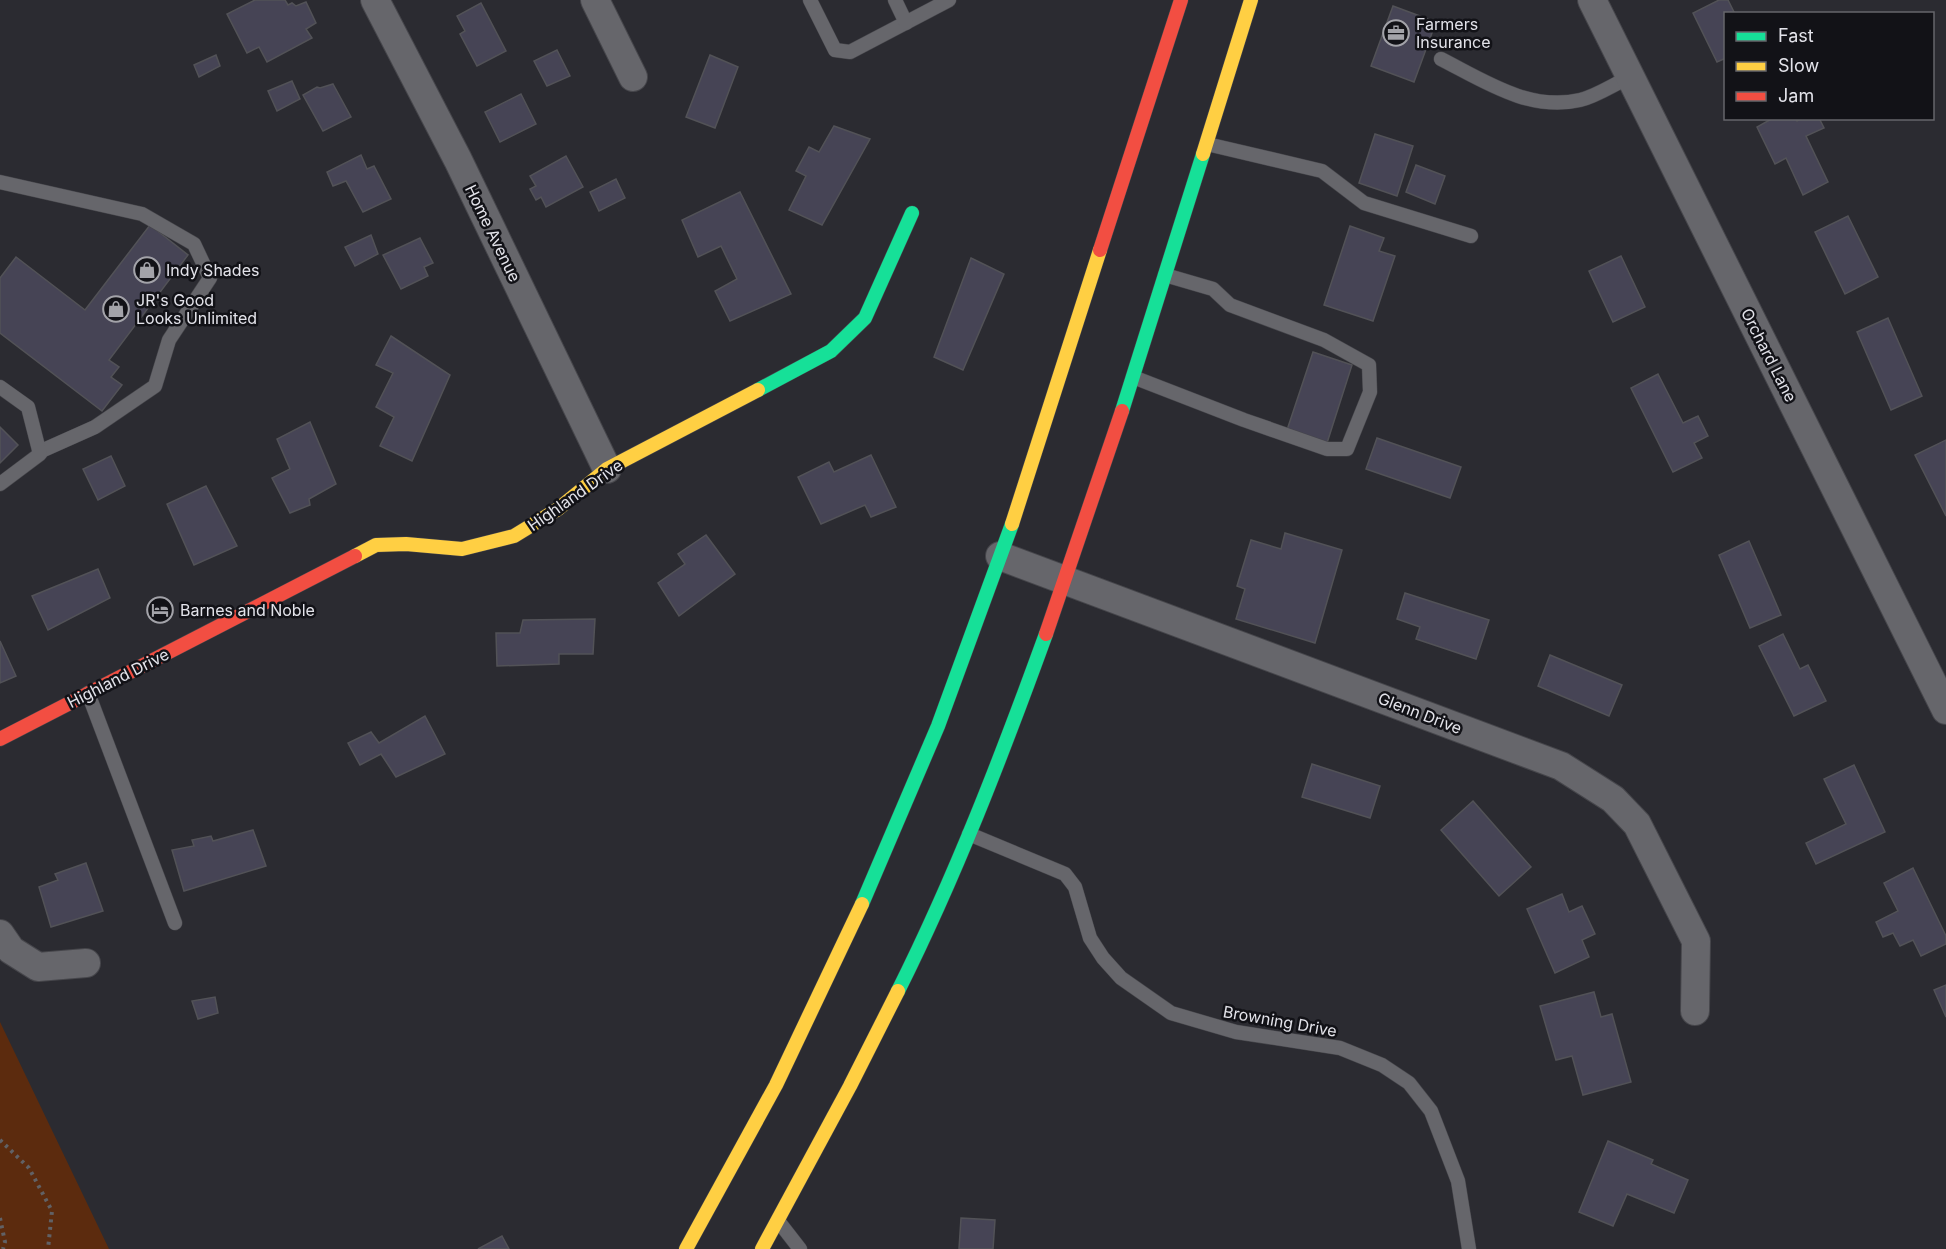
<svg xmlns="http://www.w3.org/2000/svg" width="1946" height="1249" font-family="Inter,sans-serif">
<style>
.green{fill:#5c2b0e}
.building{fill:#464455;stroke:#525257;stroke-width:1.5}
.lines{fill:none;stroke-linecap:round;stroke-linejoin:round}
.lane-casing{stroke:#46464b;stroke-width:15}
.street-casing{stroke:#46464b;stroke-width:30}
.fast-casing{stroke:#46464b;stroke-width:15}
.slow-casing{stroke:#46464b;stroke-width:15}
.jam-casing{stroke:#46464b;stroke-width:15}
.path{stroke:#616165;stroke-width:4;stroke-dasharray:3 4.5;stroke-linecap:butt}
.lane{stroke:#66666b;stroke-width:14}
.street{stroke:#66666b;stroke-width:28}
.fast{stroke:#16e098;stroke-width:14}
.slow{stroke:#ffcf43;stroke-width:14}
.jam{stroke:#f24e42;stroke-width:14}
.labels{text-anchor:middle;stroke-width:5;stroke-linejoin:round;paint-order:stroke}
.poi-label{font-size:16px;fill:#e3e3ea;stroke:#121217;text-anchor:start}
.street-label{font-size:16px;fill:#e3e3ea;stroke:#121217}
</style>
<rect width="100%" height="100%" fill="#2b2b31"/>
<path class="green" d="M0 1022 109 1249H0Z"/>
<g class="building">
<path d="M255 0H285L288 5 292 3 296 6 306 2 316 23 306 29 312 38 267 62 259 47 247 53 227 14Z"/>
<path d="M1719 0H1728L1735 14H1726V58L1717 62 1693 13Z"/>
<path d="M481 3 506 51 477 66 460 34 465 31 457 16Z"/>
<path d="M1393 6 1436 22 1414 82 1371 66Z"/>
<path d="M557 50 570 76 547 86 534 61Z"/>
<path d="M216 55 220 66 199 77 194 65Z"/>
<path d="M710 55 738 67 715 128 686 117Z"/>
<path d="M292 81 300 99 277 111 268 91Z"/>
<path d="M333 84 351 117 323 131 303 95 317 87 320 88Z"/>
<path d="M521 94 536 124 500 142 485 112Z"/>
<path d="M1773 118H1795L1797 121 1802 118H1819L1824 128 1806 136 1828 182 1803 195 1786 158 1775 164 1757 127Z"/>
<path d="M834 126 870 139 822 225 789 210 806 176 796 171 809 147 819 152Z"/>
<path d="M1375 134 1413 146 1397 196 1359 183Z"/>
<path d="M361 155 367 169 374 166 391 199 363 212 346 181 333 186 327 172Z"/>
<path d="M566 156 583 187 546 207 541 197 536 200 530 189 536 186 530 176Z"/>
<path d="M1416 165 1445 176 1435 204 1406 192Z"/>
<path d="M616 179 625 198 599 211 590 192Z"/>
<path d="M740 192 791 294 730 321 715 291 737 279 721 246 698 257 682 220Z"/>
<path d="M1848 216 1878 277 1845 294 1815 232Z"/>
<path d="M150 225 188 255 109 360 119 367 111 377 122 385 102 411 0 333V278L16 257 85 310Z"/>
<path d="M1350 226 1384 238 1379 251 1395 256 1373 321 1324 305Z"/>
<path d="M371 235 378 254 355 266 345 247Z"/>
<path d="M420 238 433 263 424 267 428 276 401 289 383 255Z"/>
<path d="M1621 256 1645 307 1613 322 1589 271Z"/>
<path d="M971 258 1004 274 963 370 934 357Z"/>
<path d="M1888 318 1922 396 1891 410 1857 332Z"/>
<path d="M391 336 450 375 412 461 380 446 394 417 376 407 393 373 376 365Z"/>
<path d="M1313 352 1352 365 1327 443 1287 430Z"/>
<path d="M1658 374 1683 423 1698 416 1708 436 1694 443 1702 458 1673 472 1631 388Z"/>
<path d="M310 422 336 484 309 499 310 505 290 513 272 478 290 469 277 439Z"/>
<path d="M0 427 18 445 0 463Z"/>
<path d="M1377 438 1461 467 1450 498 1366 469Z"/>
<path d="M1946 440V516L1915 455Z"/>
<path d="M871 455 896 507 871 517 865 505 821 524 798 477 829 462 834 472Z"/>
<path d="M111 456 125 486 98 500 83 469Z"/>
<path d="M206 486 237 546 194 565 167 504Z"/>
<path d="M1285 533 1342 550 1315 643 1236 619 1245 589 1237 586 1251 540 1281 549Z"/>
<path d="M706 535 735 574 679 616 658 583 685 564 678 554Z"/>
<path d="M1749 541 1781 615 1750 628 1719 555Z"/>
<path d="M98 569 110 598 48 630 32 596Z"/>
<path d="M1405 593 1489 620 1476 659 1416 639 1420 627 1397 619Z"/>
<path d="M595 619 593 654H559V664L497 666 496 633H520L523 620Z"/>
<path d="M1783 634 1800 669 1808 665 1826 701 1794 716 1759 646Z"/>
<path d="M0 641 16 676 0 683Z"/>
<path d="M1550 655 1622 685 1609 716 1538 686Z"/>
<path d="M425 716 445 754 396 777 381 754 360 765 348 743 371 732 379 743Z"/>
<path d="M1312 764 1380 786 1370 818 1302 797Z"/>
<path d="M1854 765 1885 832 1816 864 1806 843 1846 824 1824 779Z"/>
<path d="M1473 801 1531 867 1499 896 1441 830Z"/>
<path d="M253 830 266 866 184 891 172 850 194 846 192 840 211 836 213 841Z"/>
<path d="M86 863 103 911 51 927 39 887 58 880 55 874Z"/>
<path d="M1913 868 1946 936V944L1921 956 1913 940 1900 946 1893 933 1883 937 1876 922 1898 911 1884 883Z"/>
<path d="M1562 894 1569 912 1582 906 1595 934 1582 940 1589 957 1555 973 1527 909Z"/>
<path d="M1946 985V1017L1934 990Z"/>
<path d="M1594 992 1601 1017 1612 1014 1631 1082 1583 1095 1572 1056 1556 1060 1540 1006Z"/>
<path d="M215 997 218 1013 198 1019 192 1001Z"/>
<path d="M1608 1141 1653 1160 1651 1164 1688 1180 1674 1213 1627 1194 1613 1226 1579 1212Z"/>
<path d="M961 1218 995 1220 993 1249H959Z"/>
<path d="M502 1236 509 1249H478Z"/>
</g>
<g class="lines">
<g class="lane-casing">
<g id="lane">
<path d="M810 0 835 50 850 52 949 0"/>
<path d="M895 0 906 23"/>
<path d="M1441 59C1484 81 1530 112 1580 100 1597 96 1614 84 1630 77"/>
<path d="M1207 144 1322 171 1364 203 1471 236"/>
<path d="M0 182 142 214 194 244 210 278 169 340 155 386 95 427 39 452"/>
<path d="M1133 377 1244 420 1327 449H1347L1370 392 1369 365 1324 340 1230 305 1213 289 1165 275"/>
<path d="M0 387 28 407 40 454 0 484"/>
<path d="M88 693 175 923"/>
<path d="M969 834 1065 874 1075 887 1090 938 1103 958 1121 978 1171 1013 1236 1032 1340 1048 1382 1065 1409 1083 1431 1111 1458 1181 1469 1249"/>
<path d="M779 1222 800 1249"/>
</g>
</g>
<g class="street-casing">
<g id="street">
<path d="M375 0 458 160 607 469"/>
<path d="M595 0 633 77"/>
<path d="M1592 0 1946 710"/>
<path d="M1000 556 1561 766 1613 799 1637 824 1696 941 1695 1011"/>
<path d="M0 934 11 950 38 967 86 963"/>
</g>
</g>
<g class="fast-casing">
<g id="fast">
<path d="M758 390 831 351 865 318 912 213"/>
<path d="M1122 411 1203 154"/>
<path d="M862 904 938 726 1012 524"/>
<path d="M898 991C956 875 1002 755 1046 634"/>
</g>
</g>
<g class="slow-casing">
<g id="slow">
<path d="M1203 154 1251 0"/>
<path d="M1012 524 1100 250"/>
<path d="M355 556 376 545 406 544 462 549 514 536 558 509 607 469 758 390"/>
<path d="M686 1249 776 1085 862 904"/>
<path d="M762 1249 850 1086 898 991"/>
</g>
</g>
<g class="jam-casing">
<g id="jam">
<path d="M1100 250 1181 0"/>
<path d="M1046 634 1122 411"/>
<path d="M0 739 355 556"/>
</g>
</g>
<g class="path">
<path d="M0 1140 29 1168 52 1211 48 1249"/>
<path d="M0 1218 5 1242 3 1249"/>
</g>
<use href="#lane" class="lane"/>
<use href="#street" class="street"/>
<use href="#fast" class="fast"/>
<use href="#slow" class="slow"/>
<use href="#jam" class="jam"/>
</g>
<defs>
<g id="office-ring" transform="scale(1.35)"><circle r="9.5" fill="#121217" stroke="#a3a3a9" stroke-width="1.5"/><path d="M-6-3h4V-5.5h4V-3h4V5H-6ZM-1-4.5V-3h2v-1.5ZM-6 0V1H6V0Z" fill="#a3a3a9"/></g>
<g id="shop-ring" transform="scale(1.35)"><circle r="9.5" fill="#121217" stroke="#a3a3a9" stroke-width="1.5"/><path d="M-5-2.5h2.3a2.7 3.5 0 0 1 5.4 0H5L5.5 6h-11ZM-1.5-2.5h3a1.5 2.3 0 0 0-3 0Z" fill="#a3a3a9"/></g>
<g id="hotel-ring" transform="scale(1.35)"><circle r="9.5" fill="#121217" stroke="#a3a3a9" stroke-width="1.5"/><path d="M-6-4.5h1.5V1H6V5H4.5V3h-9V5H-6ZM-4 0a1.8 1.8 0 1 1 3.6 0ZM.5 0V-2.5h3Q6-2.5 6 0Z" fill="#a3a3a9"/></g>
</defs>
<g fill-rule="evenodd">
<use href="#office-ring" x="1396" y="33"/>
<use href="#shop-ring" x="147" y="270"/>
<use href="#shop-ring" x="116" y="309"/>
<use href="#hotel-ring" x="160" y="610"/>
</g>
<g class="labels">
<g class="poi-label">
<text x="1416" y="30">Farmers<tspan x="1416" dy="18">Insurance</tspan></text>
<text x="166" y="276">Indy Shades</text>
<text x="136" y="306">JR's Good<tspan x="136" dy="18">Looks Unlimited</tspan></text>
<text x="180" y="616">Barnes and Noble</text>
</g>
<g class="street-label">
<text transform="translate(493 233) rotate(64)" y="6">Home Avenue</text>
<text transform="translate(1769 355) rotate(63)" y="6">Orchard Lane</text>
<text transform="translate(575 495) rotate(-35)" y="6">Highland Drive</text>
<text transform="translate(118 678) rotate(-27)" y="6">Highland Drive</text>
<text transform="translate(1420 713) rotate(21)" y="6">Glenn Drive</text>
<text transform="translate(1280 1021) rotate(10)" y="6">Browning Drive</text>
</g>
</g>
<rect x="1724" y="12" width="210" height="108" fill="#121217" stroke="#66666b" stroke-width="1.5"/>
<rect x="1736" y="32" width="30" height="9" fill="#16e098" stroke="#66666b" stroke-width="1.5"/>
<text x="1778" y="42" font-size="18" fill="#e3e3ea">Fast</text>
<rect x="1736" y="62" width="30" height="9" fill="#ffcf43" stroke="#66666b" stroke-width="1.5"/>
<text x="1778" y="72" font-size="18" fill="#e3e3ea">Slow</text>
<rect x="1736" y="92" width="30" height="9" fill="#f24e42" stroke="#66666b" stroke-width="1.5"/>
<text x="1778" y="102" font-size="18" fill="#e3e3ea">Jam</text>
</svg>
